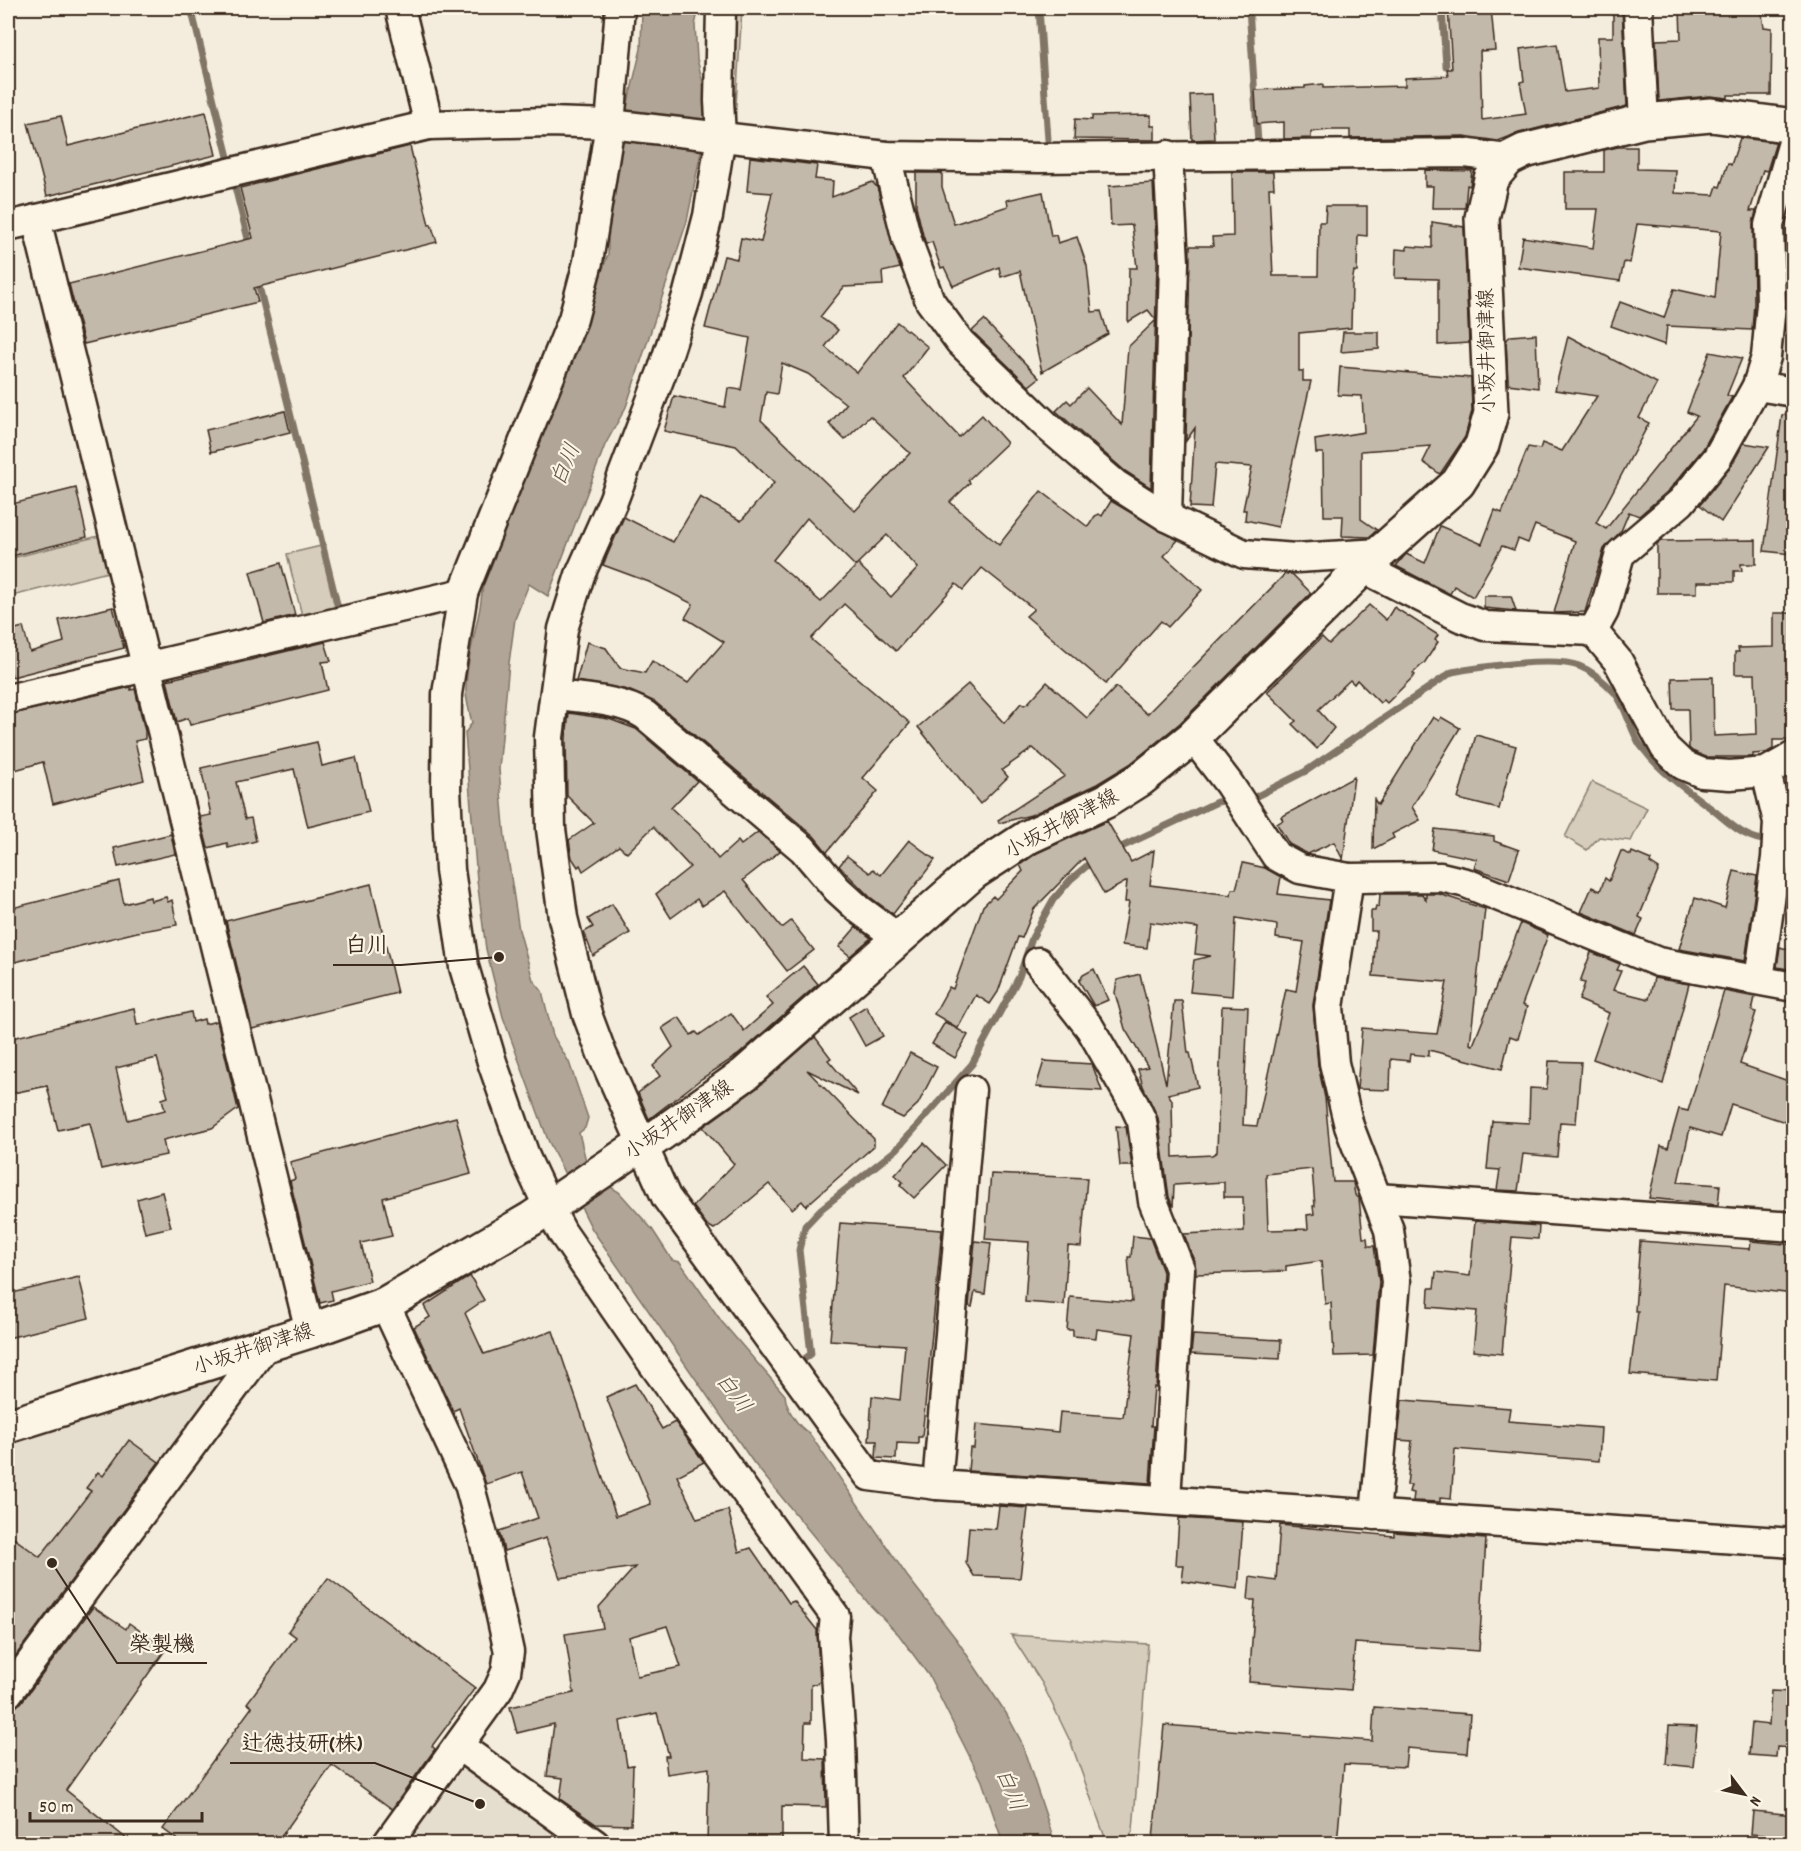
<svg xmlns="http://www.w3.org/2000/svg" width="1801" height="1851" font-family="Dekko,'Klee One',sans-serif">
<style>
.built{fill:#e5ddce}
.green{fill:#d6cdbd;stroke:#887c6e;stroke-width:1.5}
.water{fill:#b0a596;stroke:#817466;stroke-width:1.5}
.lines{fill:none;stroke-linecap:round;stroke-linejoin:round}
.stream{stroke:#817466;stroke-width:7}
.building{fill:#c3b9aa;stroke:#3b2a1e;stroke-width:1.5;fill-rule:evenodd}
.street-casing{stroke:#3b2a1e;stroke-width:33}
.secondary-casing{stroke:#3b2a1e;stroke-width:38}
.street{stroke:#fcf5e5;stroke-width:28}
.secondary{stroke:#fcf5e5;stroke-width:33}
.labels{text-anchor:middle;stroke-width:4.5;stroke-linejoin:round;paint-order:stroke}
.street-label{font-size:21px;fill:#3b2a1e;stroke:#fcf5e5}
.water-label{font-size:22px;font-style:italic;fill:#645548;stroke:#fcf5e5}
.leader{fill:none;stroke:#3b2a1e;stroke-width:2}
.callout-dot{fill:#3b2a1e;stroke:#fcf5e5;stroke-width:2}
.callout-label{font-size:22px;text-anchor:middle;font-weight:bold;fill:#3b2a1e;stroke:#fcf5e5;stroke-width:4.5;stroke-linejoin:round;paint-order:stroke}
</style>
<rect width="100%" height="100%" fill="#f4eddd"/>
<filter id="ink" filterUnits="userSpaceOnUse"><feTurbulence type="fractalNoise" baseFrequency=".0167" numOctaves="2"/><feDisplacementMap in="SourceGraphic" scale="12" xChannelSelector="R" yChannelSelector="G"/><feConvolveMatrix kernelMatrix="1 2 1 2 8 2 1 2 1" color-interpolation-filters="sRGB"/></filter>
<g filter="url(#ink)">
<g class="built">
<path d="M244 1362 8 1683V1443Z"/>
<path d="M466 1764 579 1844H407Z"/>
</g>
<g class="green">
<path d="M729 8H742L735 122 728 119Z"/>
<path d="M103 535 112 571 8 597V559Z"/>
<path d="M321 546 337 611 303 620 287 554Z"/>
<path d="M1592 782 1647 808 1631 841 1599 837 1587 850 1565 837Z"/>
<path d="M1011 1635 1148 1644 1133 1830 1126 1843H1107L1071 1743 1042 1683Z"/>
</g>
<path class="water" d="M642 8H699L695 25 697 59 707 99 702 147 687 221 626 407 605 445 548 596 529 584 515 619 509 663 499 769 505 838 519 930 533 980 542 991 553 1036 569 1062 588 1118 585 1128 579 1133 586 1161 604 1183 619 1192 652 1229 672 1260 680 1262 722 1322 785 1395C786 1409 798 1427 809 1433L907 1576 957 1640 1006 1713 1021 1741 1053 1837 1059 1843H1003L982 1781 929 1676 899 1635 869 1604 753 1462 592 1229 548 1140 503 1017 486 949 477 880 465 733 472 723C470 713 466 701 466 691 466 651 484 613 483 573L565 375 608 254V240L601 214 641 49Z"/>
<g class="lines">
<g class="stream">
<path d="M191 8 230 165"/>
<path d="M1039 8 1048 140"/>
<path d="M1249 8 1258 143"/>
<path d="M1442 8 1446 66"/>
<path d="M233 179 250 247"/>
<path d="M257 278 338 608"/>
<path d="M1245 798 1255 797 1306 771 1452 672C1480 667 1554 656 1579 666 1592 671 1605 682 1615 693 1627 708 1630 730 1641 746 1660 772 1686 790 1712 809 1732 825 1744 839 1770 841"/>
<path d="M1115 850 1217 802 1231 800"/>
<path d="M803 1360 811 1354 799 1250 805 1226 821 1209 897 1149 972 1064 1019 977 1032 938 1053 900 1071 879 1094 860"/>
</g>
</g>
<g class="building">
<path d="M1448 8H1491L1495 50 1480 51 1482 120 1526 114 1520 82 1524 81 1520 49 1557 44 1565 92 1599 88 1598 37H1613V8H1622L1627 106 1519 133 1498 141 1464 136 1350 138V130H1330L1311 132V138L1284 139V122L1257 124 1255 90 1305 88V86L1323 84V88L1405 86V78L1448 76 1447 69H1452Z"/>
<path d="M1680 8H1761L1764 27 1772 28 1771 95H1728V98L1710 96 1659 101 1656 40 1681 39Z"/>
<path d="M1212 94 1214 139 1192 140 1190 95Z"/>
<path d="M206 112 216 155 47 196 28 123 61 116 68 146Z"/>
<path d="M1151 115V126H1155V140L1074 139 1075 119 1092 120V116Z"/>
<path d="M1740 138 1776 142 1767 171 1763 170 1750 211H1756L1753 225 1754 303 1752 330 1667 326 1665 345 1611 326 1620 302 1664 318 1674 289 1715 298 1721 231 1637 224 1630 263 1624 262 1620 281 1518 267 1523 237 1593 248 1598 209H1565V172H1604V150L1618 147H1637V169L1676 170 1675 193 1714 195 1717 186 1720 187 1728 163 1731 165Z"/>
<path d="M410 146 429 225 431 224 437 242 254 288 258 302 84 344 69 284 253 238 240 188Z"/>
<path d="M750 157 817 165 815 179 833 181 832 197 872 182 877 187 900 268 882 272 883 285 844 287 820 317 838 330 825 347 857 373 897 322 928 347 904 378 959 437 982 415 1007 443 968 480 970 483 950 502 999 545 1041 491 1088 527 1095 516 1099 514 1102 516 1111 501 1178 540 1164 556 1202 590 1168 627 1161 621 1106 684 1026 616 1034 609 982 568 963 590 956 584 896 651 844 604 811 639 910 723 863 778 878 791 827 852 814 836 655 702 628 690 576 681 587 642 606 648 620 668 645 673 652 661 688 683 724 642 685 618 693 604 649 582 603 565 624 517 673 542 700 497 741 521 774 483 736 446 664 431 674 396 725 407 728 388 741 390 750 338 705 328 724 256 737 259 741 238 761 242 772 193 747 191ZM782 363 808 374 846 404 829 424 845 440 870 416 910 453 855 511 761 420 766 392 777 394ZM807 518 855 566 887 535 918 568 891 597 858 564 821 602 773 560Z"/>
<path d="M1425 170 1472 171 1470 186 1467 185 1465 208H1432L1433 186H1425Z"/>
<path d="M1232 172H1273L1274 188H1269L1273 276H1318L1319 222H1325L1326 206H1367V236L1358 235 1357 272 1354 271 1352 284 1351 328 1299 333V371H1303V381H1311L1278 527 1245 520 1246 510H1243L1252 467 1215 464 1211 508 1190 507 1195 428 1186 441 1190 246H1213L1212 237 1233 236Z"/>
<path d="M916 173H942V187L954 224 1008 206 1007 200 1043 192 1051 236 1056 235 1058 243 1077 237 1087 266 1092 312 1101 311 1108 334 1042 372 1020 271 1001 277 999 267 953 286 944 267 941 268 932 242 926 244 923 235 916 206Z"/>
<path d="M1153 183 1157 262 1151 488 1125 471 1056 411 1067 400 1071 404 1087 388 1122 425 1128 347 1156 320 1148 310 1128 322 1129 268H1137L1132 225 1111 226 1109 186Z"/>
<path d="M1432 222 1464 227 1469 343 1438 345V279L1395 278 1396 249 1407 250V246L1432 248Z"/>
<path d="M1787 289H1794V332L1785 331Z"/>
<path d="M984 320 1039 378 1029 386 972 331Z"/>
<path d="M1343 332H1379V349L1341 352Z"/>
<path d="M1536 334 1538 388 1508 384 1506 340 1511 336Z"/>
<path d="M1568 336 1657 383 1639 418 1649 423 1596 523 1606 529 1697 416 1687 412 1710 352 1742 358 1727 395 1732 397 1703 449 1669 490 1639 516 1629 512 1621 531 1604 549 1585 612 1554 613 1575 541 1535 525 1528 543 1518 539 1514 550 1502 546 1473 597 1454 586 1450 594 1396 566 1406 554 1425 563 1440 526 1482 544 1495 510 1502 513 1528 447 1540 449 1542 443 1562 451 1597 396 1555 390Z"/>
<path d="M1340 367 1471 378 1472 411 1465 437 1440 474 1423 462 1431 446 1361 451V519L1377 530 1369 537 1342 536 1343 516H1324L1323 453H1316L1315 440 1364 432 1362 396 1338 395Z"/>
<path d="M285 411 290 432 211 452 206 430Z"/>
<path d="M1782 415 1794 416V551L1791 550V554L1764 551Z"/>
<path d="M1744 443 1769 447 1721 522 1700 505 1730 468Z"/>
<path d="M76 488 87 537 8 557V505Z"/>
<path d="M1756 540V564H1741L1742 571H1734V582H1697V593H1657V544L1661 541Z"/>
<path d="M281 563 295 615 264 623 250 572Z"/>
<path d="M1285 574H1292L1311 593 1180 723 1130 764 1097 784 1031 815 999 823 998 820 1065 776 1033 748 1002 770 1008 777 980 804 918 727 968 684 1004 723 1021 703 1024 705 1028 703 1047 682 1087 718 1116 687 1147 714Z"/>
<path d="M1484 596H1511L1516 611 1484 608Z"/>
<path d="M1369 605 1386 620 1394 607 1438 635 1435 640 1438 642 1425 662 1413 673 1415 675 1387 703 1384 700 1380 703 1357 680 1354 684 1350 680 1318 710 1334 728 1317 749 1292 724 1296 721 1267 692 1322 637 1329 644Z"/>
<path d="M113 607 124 648 12 677 10 670 8 671V631L23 627 30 652 64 642 59 620Z"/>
<path d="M1774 613H1794V740H1773V749L1766 753 1753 754V757H1706L1692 751 1689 748 1688 709H1673L1672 678 1713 677 1714 736 1757 734 1755 674H1735V652H1739L1738 648 1774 647Z"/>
<path d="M325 642 331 661 322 662 328 690 190 725 188 718 177 722 167 680Z"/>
<path d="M131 687V690L135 689 145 731V739L135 741 144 780 53 804 43 762 8 772V715Z"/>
<path d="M569 713 609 719 636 729 697 781 671 808 699 834 718 859 738 841 741 845 758 832 780 851 743 880 782 928 791 921 814 950 787 971 725 891 702 906 697 899 671 918 656 894 690 867 653 827 627 853 619 846 583 871 580 865 578 867 572 858 569 840 594 823 567 796 566 738Z"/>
<path d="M1433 717 1439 721 1441 717 1460 728 1412 807 1420 820 1392 834 1394 838 1373 849 1374 799 1378 805Z"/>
<path d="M1476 735 1516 746 1499 809 1458 799Z"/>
<path d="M317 742 322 766 356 758 369 812 308 827 294 769 236 782 245 819 251 818 256 841 228 848 227 843 208 848 200 817 211 815 201 768Z"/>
<path d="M1354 777 1343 860 1334 842 1308 854 1289 844 1277 824 1283 820 1281 817Z"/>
<path d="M1107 821 1131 862 1154 850 1150 885 1231 895 1232 889H1236L1243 863 1265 868 1281 877 1278 894 1329 900 1313 1005 1318 1065 1325 1098 1333 1182H1353L1355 1195 1359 1198 1363 1238H1367L1368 1246H1374L1379 1282 1373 1355 1334 1356 1331 1303 1325 1304 1321 1261 1286 1266V1271L1196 1274 1195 1263 1184 1234 1244 1231 1243 1197H1224V1182L1174 1185 1173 1207 1169 1197 1158 1118 1143 1086 1138 1069 1148 1067 1125 1029 1115 993 1117 980 1140 974 1166 1084 1174 1001H1182L1188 1053H1190L1198 1087 1168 1094 1172 1100 1173 1157 1212 1155 1217 1152 1222 1006 1248 1007 1243 1125 1257 1126 1286 989 1296 991 1304 942 1276 938 1277 925 1236 918 1232 996 1190 992 1194 960 1211 956 1195 954 1198 928 1150 922 1147 948 1122 945 1129 902H1125L1127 881 1104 894 1084 858 1034 909 1022 938 1018 937 998 992 990 1004 976 995 958 1028 934 1014 949 987 953 989 983 906 993 896 996 899 1023 871 1020 865 1037 853ZM1312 1169 1315 1206H1313L1314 1214 1307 1215 1308 1229 1268 1230 1266 1174Z"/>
<path d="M1435 829 1494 836V841L1519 850 1509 880 1474 868 1477 859 1432 850Z"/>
<path d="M171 834 175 854 118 867 114 848Z"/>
<path d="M909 840 935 860 893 914 870 897 839 866 847 856 870 873 873 869 881 875Z"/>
<path d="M1621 851 1631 855 1632 852 1651 860 1650 863 1659 869 1639 917 1643 919 1636 935 1581 912 1592 887 1600 891 1605 878 1609 881Z"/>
<path d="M1734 871 1757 876 1745 961 1679 949 1695 898 1725 908Z"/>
<path d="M119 881 124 904 150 897 151 901 166 897 168 902 172 900 177 925 137 932 15 962 8 932V909Z"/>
<path d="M371 884 397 993 252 1029 226 921Z"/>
<path d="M1380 894H1422L1426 900V894H1439L1485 909 1470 1044 1473 1045 1521 923 1548 935 1522 1005 1527 1007 1518 1039 1510 1036 1502 1069 1429 1050V1056L1410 1054 1409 1061 1391 1059 1390 1090 1357 1089 1362 1028 1437 1034 1447 982 1373 976 1376 931H1371V911H1375L1376 906 1379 907Z"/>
<path d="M612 904 630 933 593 956 584 932 593 927 588 919Z"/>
<path d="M856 927 871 938 850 956 839 947Z"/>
<path d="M1780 947 1794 951V970L1777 967Z"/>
<path d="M1591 952 1620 964 1617 970 1621 971 1613 990 1649 999 1654 978 1689 984 1663 1084 1593 1059 1609 1013 1579 1000 1585 983 1580 982Z"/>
<path d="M803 966 818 984 738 1055 701 1079 649 1119 638 1093 660 1076 653 1066 673 1047 662 1028 679 1017 691 1035 696 1032 699 1035 731 1013 744 1031 773 1005 766 997Z"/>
<path d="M1094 969 1108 1000 1094 1006 1079 981 1083 975Z"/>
<path d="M1724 991 1755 997 1752 1011 1756 1012 1740 1064 1794 1083V1125L1731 1104 1721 1137 1690 1128 1678 1182 1720 1185 1718 1205 1649 1198 1661 1146 1668 1148 1679 1109 1688 1111Z"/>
<path d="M866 1006 883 1036 865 1046 849 1017Z"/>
<path d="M134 1008 137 1025 191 1012 193 1022 204 1019 205 1024 217 1021 238 1109 212 1128 163 1140 166 1155 101 1169 90 1123 58 1130 47 1086 8 1094V1039ZM157 1058 168 1097 162 1099 165 1110 128 1120 116 1068Z"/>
<path d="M945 1022 968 1035 955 1058 932 1044Z"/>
<path d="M815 1037 831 1058 828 1060 858 1095 807 1070 874 1139V1146L806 1206 802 1201 792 1209 769 1184 720 1225 714 1229 707 1225 693 1206 734 1164 703 1127 757 1088Z"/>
<path d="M910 1053 937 1067 918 1104 903 1118 882 1108Z"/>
<path d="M1044 1061 1092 1064 1102 1091 1036 1087Z"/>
<path d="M1549 1061 1581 1062 1576 1123 1560 1122 1557 1157 1523 1154 1518 1191 1497 1190 1500 1170 1487 1169 1492 1121 1529 1123 1530 1088 1547 1089Z"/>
<path d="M456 1117 471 1174 383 1198 392 1236 361 1243 370 1281 331 1291 333 1300 320 1303 290 1181 295 1179 290 1162Z"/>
<path d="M1116 1126 1126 1127 1132 1166H1120Z"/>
<path d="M924 1143 946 1165 914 1198 900 1185 903 1182 895 1175Z"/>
<path d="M991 1174 1087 1178 1081 1247 1068 1246 1064 1305 1025 1302 1029 1242 985 1239Z"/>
<path d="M162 1192 171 1227 145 1233 137 1199Z"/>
<path d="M1475 1221 1539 1226 1538 1239 1512 1237 1502 1354 1473 1351 1477 1311 1428 1307 1429 1288H1434L1436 1272 1470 1276Z"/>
<path d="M840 1223 942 1230 922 1437H918V1444L897 1443 896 1459 876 1458 877 1441H869L872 1396 900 1400 905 1345 830 1340Z"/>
<path d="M1133 1236 1150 1238 1163 1272 1156 1388 1154 1387 1151 1426H1154L1150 1483 968 1471 970 1448H974L976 1424 1058 1432 1060 1412 1123 1417 1134 1334 1097 1329 1096 1338 1073 1336V1330H1067L1070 1297 1132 1302 1128 1257H1131Z"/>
<path d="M975 1241 991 1243 985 1294 975 1292 972 1307 969 1306Z"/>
<path d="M1640 1241 1750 1249 1751 1241 1794 1245V1294L1724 1286 1716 1381 1630 1374 1638 1311H1635Z"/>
<path d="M470 1276 484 1300 465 1313 484 1354 553 1331 616 1516 651 1504 606 1397 635 1384 662 1429 675 1422 704 1462 677 1476 697 1519 728 1510 739 1552 751 1548 789 1603 794 1601 817 1630 820 1682 811 1685V1723H805L804 1758 825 1759 826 1807 782 1806V1844H707L709 1768 667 1774 665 1756H669L657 1713 620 1721 627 1766 633 1765 631 1825 596 1824 560 1799 563 1778 547 1776 554 1724 517 1733 510 1707 574 1693 565 1634 603 1628 599 1607 635 1567 560 1578 546 1538 504 1551 499 1531 538 1518 522 1472 486 1484 459 1408 453 1411 414 1327 430 1317 424 1306ZM667 1626 681 1667 637 1676 629 1637Z"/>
<path d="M79 1277 89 1318 8 1338V1294Z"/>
<path d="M1193 1335 1281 1340 1280 1359 1191 1354Z"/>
<path d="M1402 1400 1510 1408 1508 1421 1601 1428 1599 1461 1455 1449 1451 1499 1440 1498V1502L1413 1501 1414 1493 1409 1492 1411 1485H1407L1412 1441 1398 1440Z"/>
<path d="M129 1440 159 1462 8 1666V1534L40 1557 91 1491 86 1488 98 1472 103 1476Z"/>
<path d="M999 1506 1028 1508 1020 1578 974 1576 966 1563 969 1527 996 1529Z"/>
<path d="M1179 1518 1243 1522 1238 1589 1182 1581 1184 1565H1176Z"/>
<path d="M1280 1525 1394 1536V1532L1486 1539 1479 1651 1355 1643 1351 1690 1249 1682 1255 1600H1248L1250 1577 1276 1581Z"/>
<path d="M328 1578 475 1688 432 1746 435 1749 392 1809 332 1765 276 1844H183L163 1829 252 1707 247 1703 296 1637 288 1631Z"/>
<path d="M93 1607 126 1629 129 1623 166 1649 66 1790 133 1844H8V1709L21 1703Z"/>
<path d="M1771 1691 1794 1692V1748L1777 1747 1776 1757 1749 1755 1752 1723 1769 1725Z"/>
<path d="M1374 1707 1470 1714 1467 1753 1407 1748 1405 1767 1344 1764 1337 1844H1207L1153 1839 1164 1725 1372 1741Z"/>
<path d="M1669 1726 1697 1727 1693 1767 1666 1764Z"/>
<path d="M1753 1811 1794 1815V1838L1751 1834Z"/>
</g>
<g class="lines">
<g class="street-casing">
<g id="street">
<path d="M400 8 429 125"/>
<path d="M620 8 610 124 588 262 573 319 463 593 447 694 446 789 450 870 464 967 492 1062 526 1159 548 1206 562 1232 653 1364 835 1616 833 1636 841 1740 844 1844"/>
<path d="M721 8 719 101 721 136 708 216 688 293 663 369 613 501 580 575 563 629 549 737 551 829 563 918 587 1014 602 1054 666 1197 869 1476 937 1485 1794 1543"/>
<path d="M1638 8 1644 121"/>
<path d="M886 156 907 240 930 301 960 342 1047 426 1115 484 1167 517 1244 554 1296 558 1381 553"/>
<path d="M36 219 310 1331"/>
<path d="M8 226 429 125 549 122 610 124 886 156 1039 158 1464 153 1508 159"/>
<path d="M1757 386 1794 392"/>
<path d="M1167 517 1174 262 1168 155"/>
<path d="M1363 568 1460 617 1485 626 1593 631 1618 661 1665 748 1683 765 1702 773 1730 775 1766 772 1794 756"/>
<path d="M1593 631 1604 611 1620 554 1681 502 1717 458 1757 386 1766 357 1771 304 1769 225 1794 139"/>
<path d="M556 695C585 699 619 699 645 715L803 849 837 889 860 910 898 938"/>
<path d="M8 699 463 593"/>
<path d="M1193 737 1229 784 1276 856 1300 869 1349 878 1441 877 1466 883 1658 962 1794 987"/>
<path d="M1349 878 1329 1007 1334 1063 1349 1126 1389 1230 1396 1282 1375 1515"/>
<path d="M1038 962 1090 1028 1134 1104 1142 1121 1153 1201 1180 1269 1166 1499"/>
<path d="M1759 980 1776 858 1778 822 1766 772"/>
<path d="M1377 1198 1794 1227"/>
<path d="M385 1304 469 1484 484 1539 509 1652 506 1672 498 1690 387 1844"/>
<path d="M937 1485 971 1090"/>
<path d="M8 1693 266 1345"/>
<path d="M459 1746 595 1844"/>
</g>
</g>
<g class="secondary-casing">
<path id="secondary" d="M8 1426 310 1331 385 1304 531 1219 633 1150 644 1146 745 1074 973 873 1028 837 1106 801 1141 779 1193 737 1363 568 1458 483 1482 445 1491 413 1482 218 1491 179 1508 159 1524 151 1644 121 1711 115 1794 126"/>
</g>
<use href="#street" class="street"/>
<use href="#secondary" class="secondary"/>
</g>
</g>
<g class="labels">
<g class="street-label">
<text transform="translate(1486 351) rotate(-91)" y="7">小坂井御津線</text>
<text transform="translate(1061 823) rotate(-28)" y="7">小坂井御津線</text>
<text transform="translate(678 1119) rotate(-34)" y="7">小坂井御津線</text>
<text transform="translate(253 1348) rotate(-18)" y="7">小坂井御津線</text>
</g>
<g class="water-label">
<text transform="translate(564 464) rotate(-67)" y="8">白川</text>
<text transform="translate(735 1392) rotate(53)" y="8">白川</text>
<text transform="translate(1012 1789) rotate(68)" y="8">白川</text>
</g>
</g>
<path class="leader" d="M499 957L401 965H333M52 1563L117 1663H207M480 1804L375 1763H230"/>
<g class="callout-dot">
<circle cx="499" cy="957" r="6"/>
<circle cx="52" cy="1563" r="6"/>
<circle cx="480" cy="1804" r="6"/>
</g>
<g class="callout-label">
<text x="367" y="952">白川</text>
<text x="162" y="1651">榮製機</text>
<text x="302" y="1750">辻徳技研(株)</text>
</g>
<rect width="1801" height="1851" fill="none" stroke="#fcf5e5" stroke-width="30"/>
<rect x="15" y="15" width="1771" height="1821" fill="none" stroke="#3b2a1e" stroke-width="2" filter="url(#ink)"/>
<g transform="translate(1744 1794) rotate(122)" stroke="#fcf5e5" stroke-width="4.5" paint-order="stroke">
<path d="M0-4.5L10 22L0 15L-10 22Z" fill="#3b2a1e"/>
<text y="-9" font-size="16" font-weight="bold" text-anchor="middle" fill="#3b2a1e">N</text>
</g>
<path d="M30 1812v9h172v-9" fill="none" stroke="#3b2a1e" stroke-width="3"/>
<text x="39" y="1812" font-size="18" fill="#3b2a1e" stroke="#fcf5e5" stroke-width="4.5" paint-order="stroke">50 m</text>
</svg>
